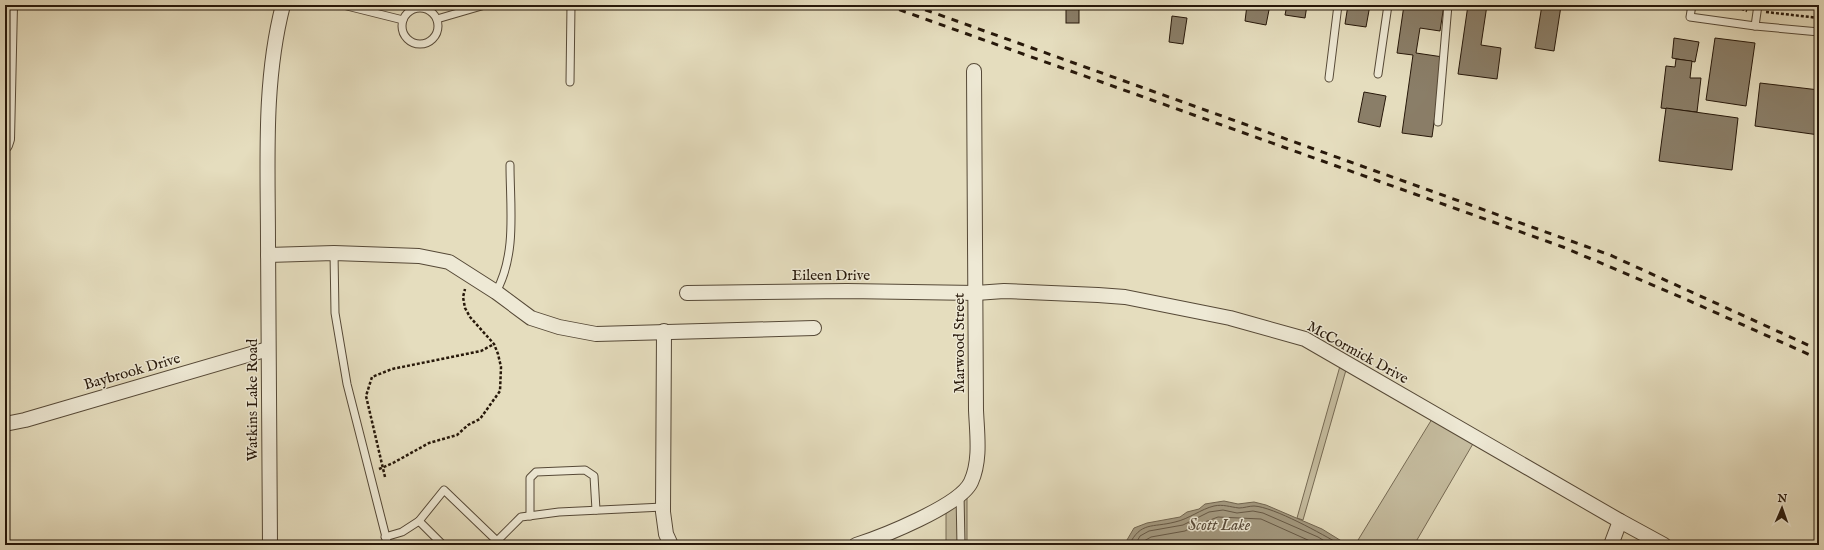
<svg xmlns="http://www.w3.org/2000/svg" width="1824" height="550" font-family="'IM FELL English',serif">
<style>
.green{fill:#c5bc9f;stroke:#766a54}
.water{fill:#a49a81;stroke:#726651}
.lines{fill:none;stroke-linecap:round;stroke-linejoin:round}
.shore{stroke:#665946;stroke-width:1}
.building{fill:#8a7e68;stroke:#27180a}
.lane-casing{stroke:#564937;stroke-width:9}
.street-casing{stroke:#564937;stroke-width:16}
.path{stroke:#27180a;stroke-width:2.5;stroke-dasharray:3 2;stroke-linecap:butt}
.lane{stroke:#eee9d5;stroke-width:7}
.street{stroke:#eee9d5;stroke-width:14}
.rail{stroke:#27180a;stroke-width:3;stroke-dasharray:7 7;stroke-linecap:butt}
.labels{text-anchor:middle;stroke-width:3;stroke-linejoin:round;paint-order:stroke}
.street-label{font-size:15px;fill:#27180a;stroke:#eee9d5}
.water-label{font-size:16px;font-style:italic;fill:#594c3a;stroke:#eee9d5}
</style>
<rect width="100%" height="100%" fill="#e5ddbe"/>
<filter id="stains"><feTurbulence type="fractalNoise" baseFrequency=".005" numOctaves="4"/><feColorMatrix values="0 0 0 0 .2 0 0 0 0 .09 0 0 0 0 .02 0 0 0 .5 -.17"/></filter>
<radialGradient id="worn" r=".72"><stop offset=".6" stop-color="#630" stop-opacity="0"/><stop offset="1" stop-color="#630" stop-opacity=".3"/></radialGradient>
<g class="green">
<path d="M1340 366 1346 370 1303 520 1297 518Z"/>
<path d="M1432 419 1474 442 1414 545H1355Z"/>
<path d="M967 491V545H946V507Z"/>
</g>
<path class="water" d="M1224 501 1238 504 1254 502 1266 505 1322 529 1348 545H1124L1134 528 1147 523 1180 517 1187 512 1199 509 1205 504Z"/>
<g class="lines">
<g class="shore">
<path d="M1129 545C1141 521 1152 528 1175 522 1189 519 1201 509 1214 506 1223 504 1230 507 1239 508 1244 508 1249 506 1254 506 1274 507 1322 534 1341 545"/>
<path d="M1135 545 1140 536 1149 531 1183 525 1209 512 1223 510 1237 513 1253 511 1263 513 1318 537 1331 545"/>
<path d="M1141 545 1144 541 1151 537 1185 531 1194 526 1218 517 1261 519 1319 545"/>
</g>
</g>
<g class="building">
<path d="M1247 5H1270L1266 25 1245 21Z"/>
<path d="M1287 5H1307L1305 18 1285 15Z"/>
<path d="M1348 5H1370L1366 27 1345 24Z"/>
<path d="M1404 5H1444L1440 31 1420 28 1416 53 1443 57 1432 137 1402 133 1413 55 1397 53Z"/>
<path d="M1468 5H1487L1481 45 1501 48 1497 79 1458 74Z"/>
<path d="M1542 5 1561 6 1554 51 1535 48Z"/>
<rect x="1066" y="8" width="13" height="15"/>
<path d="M1172 16 1187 18 1183 44 1169 42Z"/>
<path d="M1674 38 1699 42 1695 62 1672 58Z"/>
<path d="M1715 38 1755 43 1746 106 1706 100Z"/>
<path d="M1676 59 1692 61 1690 78H1701L1697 112 1661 108 1666 66 1675 67Z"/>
<path d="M1760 83 1819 90V135L1755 126Z"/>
<path d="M1364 92 1386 96 1380 127 1358 122Z"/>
<path d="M1666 108 1738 118 1732 170 1659 161Z"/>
</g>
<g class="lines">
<g class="lane-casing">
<g id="lane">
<path d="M343 5 403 20"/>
<path d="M550 5H571L570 82"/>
<path d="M1692 5 1690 17 1755 26"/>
<path d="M1758 5 1755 26 1819 32"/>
<circle cx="420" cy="26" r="18"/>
<path d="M437 19 485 5"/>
<path d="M1378 74 1388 5"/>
<path d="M1329 78 1338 5"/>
<path d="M1438 122 1448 5"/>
<path d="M334 253 335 313 347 384 388 545"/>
<path d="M496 292C517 254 510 207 510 165"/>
<path d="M960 494 961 545"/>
<path d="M530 516V478L536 472 585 470 594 476 596 510"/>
<path d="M419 521 444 490 497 541"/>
<path d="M385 537 402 532 419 521 443 545"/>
<path d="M493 545 521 517 559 512 663 507"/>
</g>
</g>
<g class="street-casing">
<g id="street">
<path d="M5 145 7 139 10 5"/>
<path d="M268 255 334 253 419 256 449 262 496 292 531 318 559 327 596 334 814 328"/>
<path d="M687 293 847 291 976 293 1004 291 1098 295 1125 297 1230 318 1305 339 1620 521 1664 545"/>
<path d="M664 331 663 512 666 534 671 545"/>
<path d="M5 424 25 420 268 349"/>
<path d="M270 545C269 444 268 343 268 243 268 163 263 82 283 5"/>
<path d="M856 545C881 537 960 506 971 482 981 460 977 434 976 410L974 71"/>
<path d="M1611 545 1620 521"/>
</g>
</g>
<g class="path">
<path d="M1732 5 1747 11"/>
<path d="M1766 12 1819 18"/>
<path d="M379 469 393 463 429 443 457 435 468 425 480 419 500 391 501 367 498 354 494 344 470 317 465 308 463 297 465 289"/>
<path d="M385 477 366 396 372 377 392 369 481 351 494 344"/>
</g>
<use href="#lane" class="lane"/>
<use href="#street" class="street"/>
<g class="rail">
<path d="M886 5 1563 247 1683 298 1819 359"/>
<path d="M912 5 1610 255 1819 350"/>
</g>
</g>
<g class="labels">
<g class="street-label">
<text x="831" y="280">Eileen Drive</text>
<text transform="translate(959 343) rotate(-90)" y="5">Marwood Street</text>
<text transform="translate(1358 352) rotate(29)" y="5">McCormick Drive</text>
<text transform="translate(132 371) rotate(-16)" y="5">Baybrook Drive</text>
<text transform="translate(252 400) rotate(-90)" y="5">Watkins Lake Road</text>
</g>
<g class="water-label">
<text x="1219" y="530">Scott Lake</text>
</g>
</g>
<rect width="1824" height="550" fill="none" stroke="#e5ddbe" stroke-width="20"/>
<rect x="6" y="6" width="1812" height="538" fill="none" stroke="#27180a" stroke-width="2"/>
<rect x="10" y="10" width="1804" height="530" fill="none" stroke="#27180a"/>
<g transform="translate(1782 508) rotate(2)" stroke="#eee9d5" stroke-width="3" paint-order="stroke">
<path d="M0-3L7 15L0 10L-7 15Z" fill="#27180a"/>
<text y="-6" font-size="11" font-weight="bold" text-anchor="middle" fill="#27180a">N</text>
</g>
<rect width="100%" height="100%" filter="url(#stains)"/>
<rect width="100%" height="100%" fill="url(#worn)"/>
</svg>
